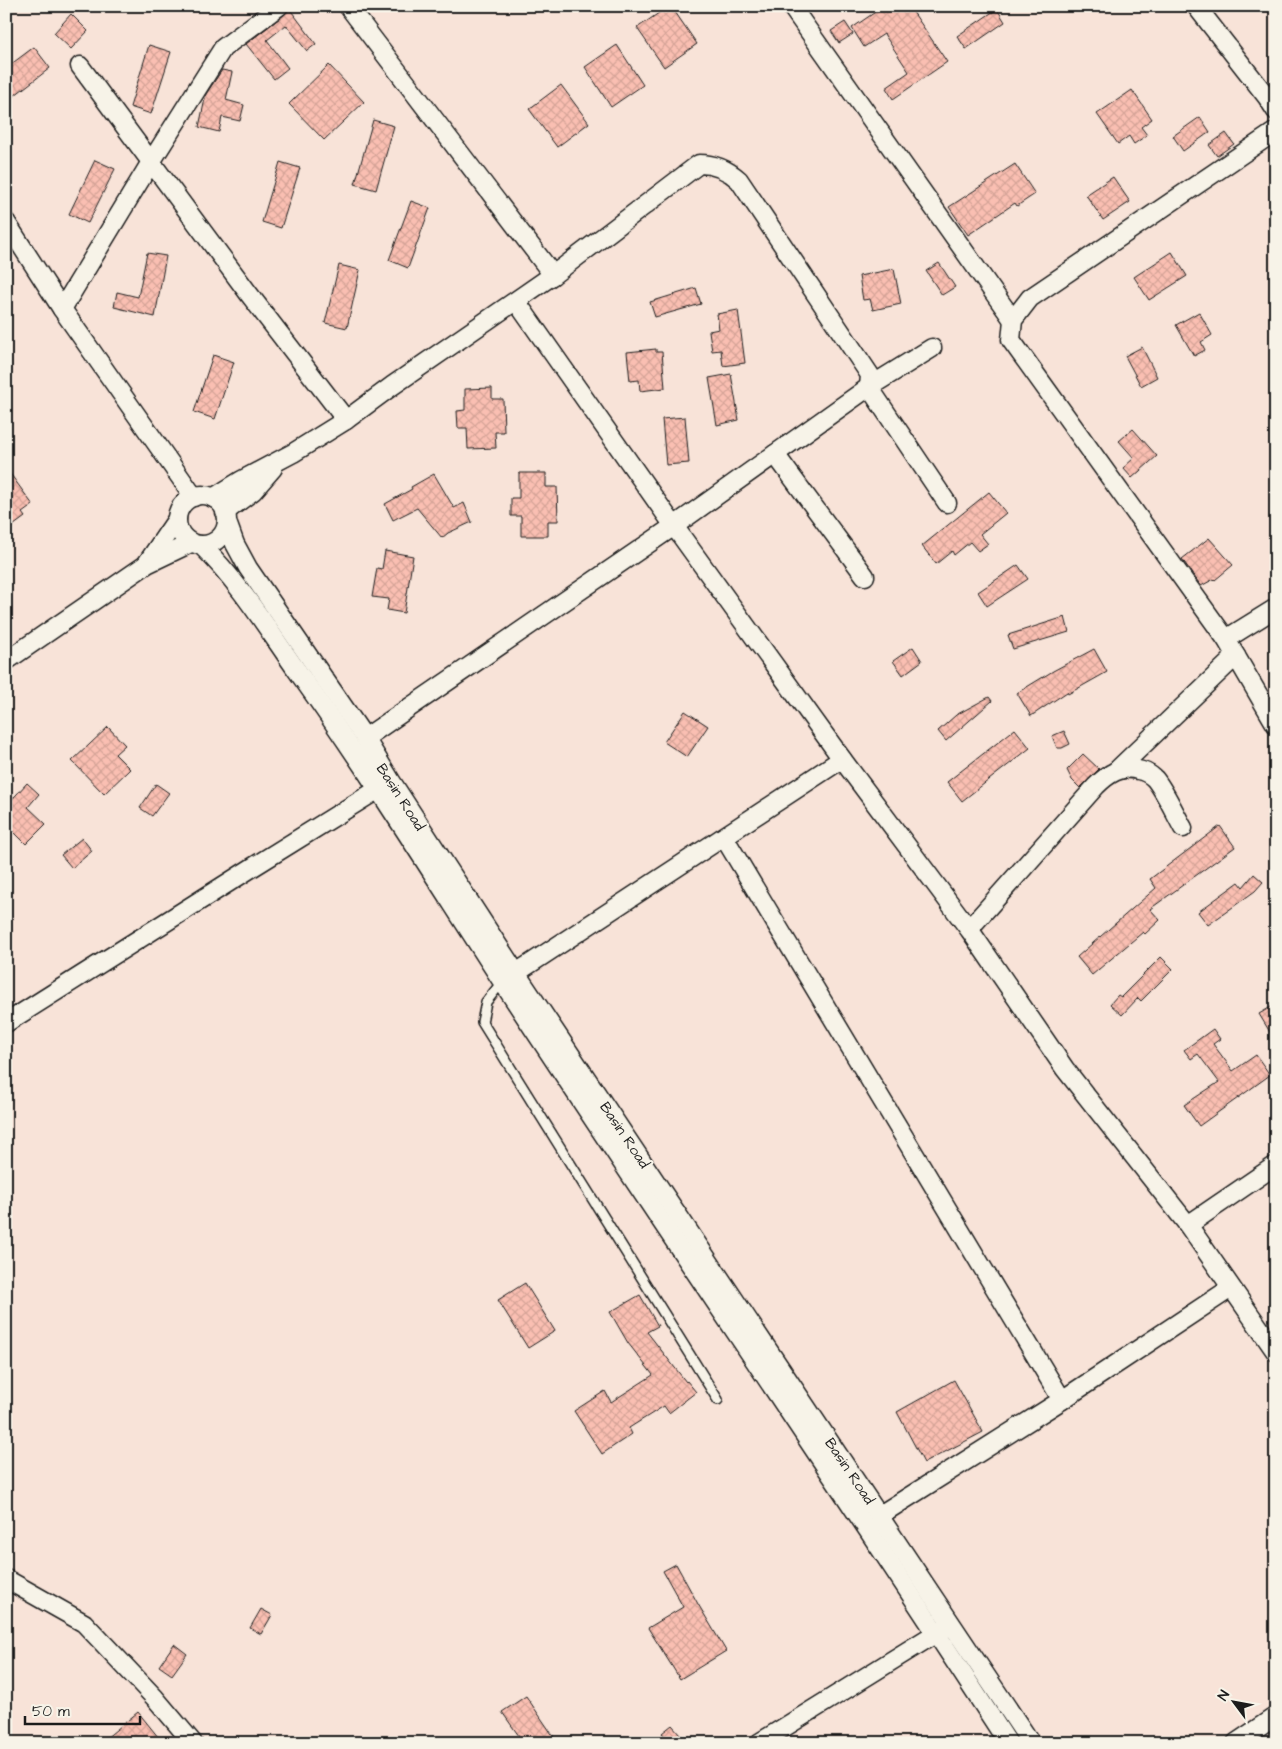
<svg xmlns="http://www.w3.org/2000/svg" width="1282" height="1749" font-family="'Architects Daughter',sans-serif">
<style>
.building{fill:url(#building-cross-hatch);stroke:#1c1c1c}
.lines{fill:none;stroke-linecap:round;stroke-linejoin:round}
.service-casing{stroke:#1c1c1c;stroke-width:12}
.minor-casing{stroke:#1c1c1c;stroke-width:21}
.service{stroke:#f7f3e8;stroke-width:9}
.minor{stroke:#f7f3e8;stroke-width:18}
.labels{text-anchor:middle;stroke-width:4;stroke-linejoin:round;paint-order:stroke}
.street-label{font-size:15px;fill:#1c1c1c;stroke:#f7f3e8}
</style>
<defs>
<pattern id="building-cross-hatch" width="8" height="8" patternUnits="userSpaceOnUse" patternTransform="scale(1.25)"><rect width="8" height="8" fill="#fabfb2"/><path d="M0 0l8 8M0 8l8-8" fill="none" stroke="#d6a498"/></pattern>
</defs>
<rect width="100%" height="100%" fill="#f8e3d8"/>
<filter id="ink" filterUnits="userSpaceOnUse"><feTurbulence type="fractalNoise" baseFrequency=".02" numOctaves="2"/><feDisplacementMap in="SourceGraphic" scale="10" xChannelSelector="R" yChannelSelector="G"/><feConvolveMatrix kernelMatrix="1 2 1 2 8 2 1 2 1" color-interpolation-filters="sRGB"/></filter>
<g filter="url(#ink)">
<g class="building">
<path d="M669 6H671L697 44 664 67 637 28Z"/>
<path d="M884 6H909L947 62 893 99 886 88 909 72 884 34 864 47 852 28Z"/>
<path d="M289 8 316 44 307 51 286 25 267 40 288 68 274 79 246 44 285 14Z"/>
<path d="M997 9 1005 22 966 49 957 36Z"/>
<path d="M71 14 88 31 71 49 54 33Z"/>
<path d="M845 22 853 34 839 43 831 31Z"/>
<path d="M149 45 171 52 151 114 130 107Z"/>
<path d="M617 45 643 85 611 107 585 67Z"/>
<path d="M34 47 50 68 6 102V68Z"/>
<path d="M329 65 364 102 324 140 289 104Z"/>
<path d="M222 70 232 72 226 100 244 105 240 121 222 117 219 132 199 127 206 94Z"/>
<path d="M561 85 589 123 557 147 529 109Z"/>
<path d="M1132 90 1152 119 1141 127 1147 135 1134 144 1129 136 1118 144 1097 114Z"/>
<path d="M1200 117 1210 132 1183 151 1173 136Z"/>
<path d="M373 120 394 126 376 190 355 184Z"/>
<path d="M1226 133 1234 144 1217 156 1209 145Z"/>
<path d="M95 160 115 169 88 223 69 214Z"/>
<path d="M280 162 300 168 281 228 262 222Z"/>
<path d="M1015 164 1035 194 1017 206 1015 203 968 235 949 207Z"/>
<path d="M1113 177 1130 202 1103 220 1086 195Z"/>
<path d="M411 201 430 208 408 268 389 260Z"/>
<path d="M1172 252 1187 276 1149 300 1134 277Z"/>
<path d="M147 253 166 256 155 317 114 307 117 292 138 297Z"/>
<path d="M939 263 955 287 942 295 926 271Z"/>
<path d="M339 265 360 270 347 328 325 323Z"/>
<path d="M894 269 901 304 873 310 870 299 863 300 859 276Z"/>
<path d="M696 288 701 304 655 317 650 302Z"/>
<path d="M738 310 745 363 723 366 721 350 712 351 709 331 719 329 717 314Z"/>
<path d="M1199 312 1212 335 1201 342 1205 350 1194 356 1176 325Z"/>
<path d="M1142 347 1157 377 1141 386 1125 356Z"/>
<path d="M656 349V352H662L665 388 640 391 639 380 630 381 627 352Z"/>
<path d="M213 355 234 362 215 419 194 412Z"/>
<path d="M731 374 739 420 717 425 709 378Z"/>
<path d="M492 388V399H503L504 432H495L496 448 468 449 467 428H458L457 411 465 410V389Z"/>
<path d="M685 417 689 463 666 465 662 419Z"/>
<path d="M1133 429 1157 456 1132 478 1123 468 1134 458 1119 441Z"/>
<path d="M6 468 33 505 22 513 25 517 6 531V505L12 501 6 493Z"/>
<path d="M519 473H546V487H557L558 521H548V536H521V516H511V498H519Z"/>
<path d="M434 474 454 508 464 503 472 522 448 533 442 538 417 508 393 520 385 504 412 489 411 487Z"/>
<path d="M989 492 1006 513 980 534 988 544 978 551 970 542 954 555 952 551 936 564 922 546Z"/>
<path d="M1209 538 1233 565 1215 580 1214 579 1201 586 1182 559Z"/>
<path d="M385 551 413 556 404 613 387 610 389 599 372 597 377 568 382 569Z"/>
<path d="M1018 565 1028 579 987 606 978 592Z"/>
<path d="M1065 617 1069 632 1013 649 1008 635Z"/>
<path d="M913 647 922 661 903 675 893 661Z"/>
<path d="M1094 649 1107 672 1068 694 1067 692 1031 716 1017 693 1053 671Z"/>
<path d="M989 697 992 701 946 741 938 731 956 715Z"/>
<path d="M685 711 708 726 687 757 664 742Z"/>
<path d="M108 727 125 745 115 754 130 769 104 794 72 761Z"/>
<path d="M1015 729 1030 748 962 801 947 782Z"/>
<path d="M1064 731 1070 744 1062 748H1057L1052 736Z"/>
<path d="M1083 754 1099 769 1080 788 1072 780 1067 770Z"/>
<path d="M27 783 39 794 28 807 46 824 26 844 6 824V806Z"/>
<path d="M156 784 169 793 152 816 140 808Z"/>
<path d="M1220 826 1235 847 1150 909 1160 920 1145 934 1143 932 1092 975 1077 957 1156 888 1150 879Z"/>
<path d="M82 838 92 851 72 868 61 855Z"/>
<path d="M1254 874 1263 882 1255 891 1208 925 1198 912 1239 882 1243 887Z"/>
<path d="M1161 957 1173 969 1141 1001 1138 998 1122 1015 1110 1004 1118 995 1121 997Z"/>
<path d="M1276 1004V1042L1259 1014Z"/>
<path d="M1213 1029 1220 1039 1213 1044 1233 1071 1256 1055 1270 1075 1199 1126 1184 1105 1219 1082 1198 1054 1191 1059 1184 1050Z"/>
<path d="M525 1283 555 1331 528 1348 498 1300Z"/>
<path d="M640 1295 658 1326 647 1332 686 1382 687 1381 696 1392 669 1413 664 1406 629 1428 632 1434 602 1454 574 1411 605 1391 611 1402 653 1375 628 1343 610 1312Z"/>
<path d="M954 1380 983 1432 924 1463 897 1412Z"/>
<path d="M676 1564 698 1604 726 1651 680 1679 648 1628 683 1607 663 1571Z"/>
<path d="M261 1609 272 1615 261 1634 250 1628Z"/>
<path d="M174 1644 187 1654 172 1675 159 1666Z"/>
<path d="M526 1696 558 1743H524L502 1712Z"/>
<path d="M138 1712 163 1743H100Z"/>
<path d="M672 1725 688 1743H670L662 1733Z"/>
</g>
<g class="lines">
<g class="service-casing">
<path id="service" d="M502 982 486 1002 482 1022 718 1400"/>
</g>
<g class="minor-casing">
<g id="minor">
<path d="M348 6 553 275"/>
<path d="M791 6 1013 320"/>
<path d="M1196 6 1267 97 1276 111"/>
<path d="M80 66 249 294 346 420"/>
<path d="M1276 131 1030 298 1013 320 1011 340 1226 639 1276 725"/>
<path d="M6 222 62 309 194 497"/>
<path d="M516 301 674 526 842 759 969 929 1065 1069 1188 1225 1276 1352"/>
<path d="M62 309 151 162 223 48 279 6"/>
<path d="M775 454 865 576"/>
<circle cx="202" cy="520" r="25"/>
<path d="M213 498 242 480 293 453 346 420 392 386 553 275 699 164C715 164 727 169 739 180L870 375 869 387 947 503"/>
<path d="M225 512 253 491 273 468"/>
<path d="M227 522 235 544 248 568 365 738 391 781 516 973 1031 1743"/>
<path d="M201 545C239 582 267 628 298 672 368 770 432 873 498 975 666 1232 841 1485 1008 1743"/>
<path d="M147 563 177 519"/>
<path d="M1226 639 1276 608"/>
<path d="M6 661 147 564 191 543"/>
<path d="M365 738 674 526 869 387 932 348"/>
<path d="M1117 770 1236 656"/>
<path d="M724 837 1062 1400"/>
<path d="M969 929 1096 786C1108 774 1121 765 1138 770 1144 771 1151 775 1155 779 1166 793 1174 812 1183 828"/>
<path d="M516 973 842 759"/>
<path d="M6 1023 253 867 377 790"/>
<path d="M1188 1225 1276 1165"/>
<path d="M880 1515 1062 1400 1231 1288"/>
<path d="M6 1579 84 1623 155 1698 193 1743"/>
<path d="M759 1743 946 1627"/>
<path d="M1236 1743 1276 1716"/>
</g>
</g>
<use href="#service" class="service"/>
<use href="#minor" class="minor"/>
</g>
</g>
<g class="labels">
<g class="street-label">
<text transform="translate(401 797) rotate(57)" y="5">Basin Road</text>
<text transform="translate(625 1135) rotate(56)" y="5">Basin Road</text>
<text transform="translate(850 1471) rotate(56)" y="5">Basin Road</text>
</g>
</g>
<rect width="1282" height="1749" fill="none" stroke="#f7f3e8" stroke-width="25"/>
<rect x="12" y="12" width="1257" height="1724" fill="none" stroke="#1c1c1c" stroke-width="2" filter="url(#ink)"/>
<g transform="translate(1234 1702) rotate(302)" stroke="#f7f3e8" stroke-width="4" paint-order="stroke">
<path d="M0-4L9 19L0 12L-9 19Z" fill="#1c1c1c"/>
<text y="-8" font-size="14" font-weight="bold" text-anchor="middle" fill="#1c1c1c">N</text>
</g>
<path d="M25 1716v8h115v-8" fill="none" stroke="#1c1c1c" stroke-width="2.5"/>
<text x="32" y="1716" font-size="15" fill="#1c1c1c" stroke="#f7f3e8" stroke-width="4" paint-order="stroke">50 m</text>
</svg>
